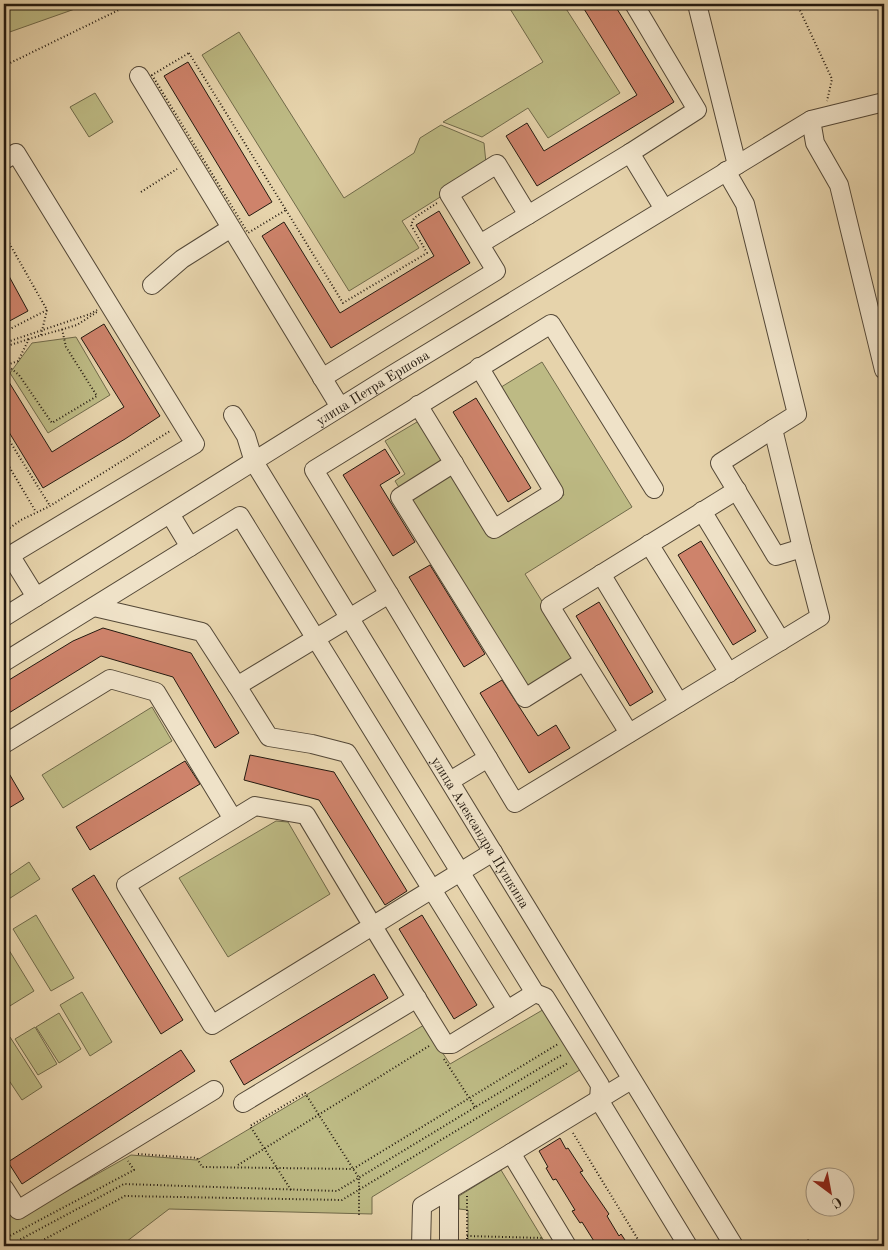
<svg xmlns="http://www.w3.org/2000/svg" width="888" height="1250" font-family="'Old Standard TT',serif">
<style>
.green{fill:#bdba84;stroke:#706a4a}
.building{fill:#ce836b;stroke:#241a10}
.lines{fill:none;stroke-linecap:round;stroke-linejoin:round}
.minor-casing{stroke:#544837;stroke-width:20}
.path{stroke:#241a10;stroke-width:2;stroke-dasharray:1 2.5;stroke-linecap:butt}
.minor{stroke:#efe2c8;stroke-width:18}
.labels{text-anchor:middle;stroke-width:4;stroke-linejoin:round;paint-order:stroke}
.street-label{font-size:14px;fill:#241a10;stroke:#efe2c8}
</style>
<rect width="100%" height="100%" fill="#e6d3ab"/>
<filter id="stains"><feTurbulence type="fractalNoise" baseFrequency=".004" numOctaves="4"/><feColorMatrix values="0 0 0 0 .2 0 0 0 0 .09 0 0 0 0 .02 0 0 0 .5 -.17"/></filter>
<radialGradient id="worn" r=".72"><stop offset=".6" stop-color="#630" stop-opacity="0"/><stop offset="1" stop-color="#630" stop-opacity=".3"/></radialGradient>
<g class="green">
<path d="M4 4H89L4 34Z"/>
<path d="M507 4H563L620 93 548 138 528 108 482 137 443 122 543 62Z"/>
<path d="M239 32 344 198 414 153 420 138 441 125 484 143 486 163 445 194 402 221 419 248 349 291 202 55Z"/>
<path d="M95 93 113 122 89 137 70 107Z"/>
<path d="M76 337 110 395 48 433 10 373 32 343Z"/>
<path d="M542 362 632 507 525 574 578 659 526 691 395 481 405 474 385 441 422 419 496 537 564 495 498 389Z"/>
<path d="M152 707 172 741 63 808 42 775Z"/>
<path d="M276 821 288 822 330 894 228 957 179 878Z"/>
<path d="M29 862 40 879 4 902V879Z"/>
<path d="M36 915 74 978 51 991 13 929Z"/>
<path d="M4 942 34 991 5 1009 4 1008Z"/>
<path d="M82 992 112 1042 90 1056 60 1005Z"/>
<path d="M546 1008 583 1068 372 1197V1214L169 1209 122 1245 4 1246V1208L9 1205 19 1218 131 1155 197 1160 424 1025 450 1064Z"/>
<path d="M59 1013 81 1049 59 1063 36 1027Z"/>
<path d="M35 1027 57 1064 38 1075 15 1039Z"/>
<path d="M10 1037 42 1087 22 1100 4 1073V1041Z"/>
<path d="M501 1170 547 1246H468V1210L459 1209V1196Z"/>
</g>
<g class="building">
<path d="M581 4H614L674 102 537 186 506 136 527 123 544 151 637 95Z"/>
<path d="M188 62 272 202 249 216 164 76Z"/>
<path d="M439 211 470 263 331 348 262 236 284 222 340 313 434 256 416 225Z"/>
<path d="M4 267 28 311 4 324Z"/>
<path d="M104 324 160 416 125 439 43 488 4 424V374L52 452 124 407 81 338Z"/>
<path d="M476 398 531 488 508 502 453 412Z"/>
<path d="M385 449 400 473 380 485 415 542 393 556 343 475Z"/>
<path d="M701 541 756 631 733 645 678 555Z"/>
<path d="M430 565 485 654 464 667 409 577Z"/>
<path d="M599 602 653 692 630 706 576 616Z"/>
<path d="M103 628 191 653 239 733 215 748 173 677 101 656 4 716V683L73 641Z"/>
<path d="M502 680 538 736 556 725 570 748 529 773 480 693Z"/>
<path d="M250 755 334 772 407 891 385 905 319 800 244 780Z"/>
<path d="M185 761 200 784 90 850 76 827Z"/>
<path d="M4 765 24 799 4 811Z"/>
<path d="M94 875 183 1020 161 1034 72 889Z"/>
<path d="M422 915 477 1005 454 1019 399 929Z"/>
<path d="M374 974 388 998 244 1085 230 1061Z"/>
<path d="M181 1050 195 1071 22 1184 8 1162Z"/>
<path d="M560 1138 566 1149 568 1148 583 1171 580 1172 609 1214 607 1216 619 1236 621 1234 629 1246H597L582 1222 580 1223 572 1211 575 1210 556 1179 553 1180 546 1168 548 1167 539 1151Z"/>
</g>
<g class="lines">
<g class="minor-casing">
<g id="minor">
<path d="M697 4 737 165"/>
<path d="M139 76 340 407"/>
<path d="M811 120 815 143 839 185 884 370"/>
<path d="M630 153 697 110 634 4"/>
<path d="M4 160 16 153 195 444 4 559"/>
<path d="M480 244 528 215"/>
<path d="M152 285 182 259 231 228"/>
<path d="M322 378 496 271 449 194 497 164 528 215 630 153 664 209"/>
<path d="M418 405 494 529 554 492 479 367"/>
<path id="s1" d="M233 415 246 436 254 462 734 1246"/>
<path d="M773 429 720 463 776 556 802 548"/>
<path d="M454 463 400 497 525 698 584 661 550 606 737 490"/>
<path d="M702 511 781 641"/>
<path d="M170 514 190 547"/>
<path d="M649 544 729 673"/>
<path d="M10 555 36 597"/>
<path d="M601 574 679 703"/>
<path d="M94 607 202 632 237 686 389 594"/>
<path id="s2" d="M4 617 392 375 811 120 884 102"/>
<path d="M584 661 629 733"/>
<path d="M4 662 240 516 535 993 545 997 600 1085 599 1100 688 1246"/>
<path d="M237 686 269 737 312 744 347 753 507 1010"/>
<path d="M4 744 110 679 156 692 233 819"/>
<path d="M488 758 515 803 820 617 802 548 773 429 797 414 745 204 726 171"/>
<path d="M450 781 488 758 314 470 551 324 654 489"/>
<path d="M493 852C399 909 306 967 212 1025L126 885 255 806 306 815C352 892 398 968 445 1044H452L535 993"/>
<path d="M243 1103 417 998"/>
<path d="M511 1153 631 1080"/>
<path d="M4 1188 18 1210 214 1090"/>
<path d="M421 1246 422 1206 511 1153 567 1246"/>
<path d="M449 1246V1191"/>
</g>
</g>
<g class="path">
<path d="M797 4 832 79 827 101"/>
<path d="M189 53 286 210 248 233 152 75Z"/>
<path d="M4 66 131 4"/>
<path d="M141 192 177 169"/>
<path d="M286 210 343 303 427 253 411 225 414 218 437 203"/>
<path d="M4 234 47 310 4 332"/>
<path d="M41 335 47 310"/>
<path d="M4 343 90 314 97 310"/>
<path d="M4 347 29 339"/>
<path d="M4 357 7 365 19 375 52 423 97 396 66 347 62 329"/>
<path d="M4 366 18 361 29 339 77 325 97 312"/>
<path d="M4 432 50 506"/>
<path d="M4 458 36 512"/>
<path d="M4 532 21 520 50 506 170 431"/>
<path d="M444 1059 475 1107"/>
<path d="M573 1133 642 1246"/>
<path d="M138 1154 197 1158 202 1167 353 1169 558 1044"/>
<path d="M238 1165 429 1046"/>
<path d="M291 1190 250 1126 305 1093 359 1178V1215"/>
<path d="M467 1196V1246"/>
<path d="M467 1236 544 1238"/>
<path d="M4 1239 134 1170 128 1161"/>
<path d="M8 1246 124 1184 337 1191 563 1054"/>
<path d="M32 1246 125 1196 342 1200 568 1063"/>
<path d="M799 1246 810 1239"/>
</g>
<use href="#minor" class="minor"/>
</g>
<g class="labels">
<g class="street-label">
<text dy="5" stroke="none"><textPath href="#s2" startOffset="434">улица Петра Ершова</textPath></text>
<text dy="5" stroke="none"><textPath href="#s1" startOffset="486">улица Александра Пушкина</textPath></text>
</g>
</g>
<rect width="888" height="1250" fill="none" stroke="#e6d3ab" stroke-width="20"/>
<rect x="5" y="5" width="878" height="1240" fill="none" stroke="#241a10" stroke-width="2.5"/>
<rect x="10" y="10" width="868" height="1230" fill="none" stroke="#241a10"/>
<g transform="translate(830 1192) rotate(148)"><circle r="24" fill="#efe2c8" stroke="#9e927e"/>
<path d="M0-4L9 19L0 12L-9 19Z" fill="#8f2418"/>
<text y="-8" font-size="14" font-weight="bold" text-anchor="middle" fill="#241a10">С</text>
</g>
<rect width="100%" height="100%" filter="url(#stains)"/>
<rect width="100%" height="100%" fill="url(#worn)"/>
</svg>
